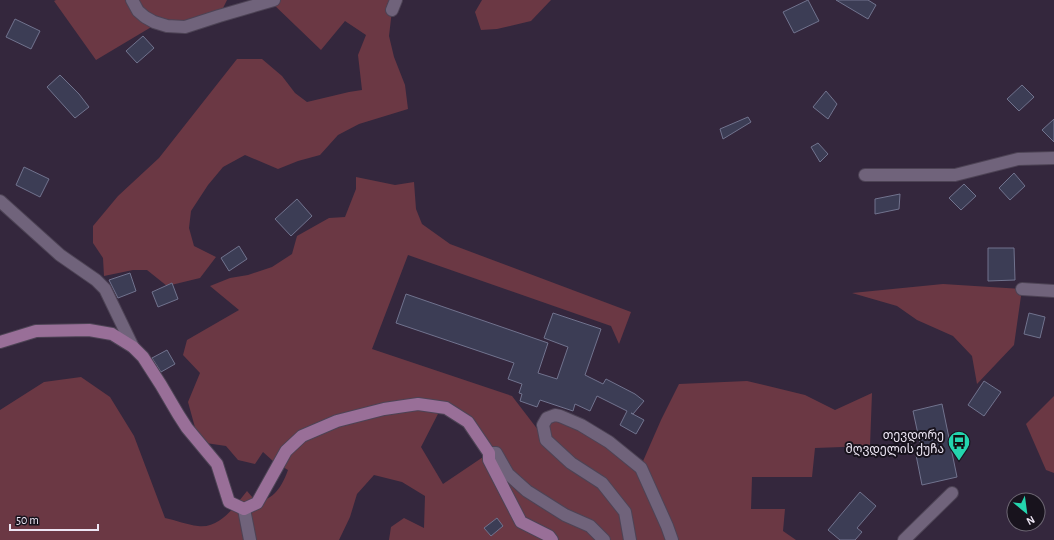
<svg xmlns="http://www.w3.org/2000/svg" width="1054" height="540" font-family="'Alegreya Sans','Noto Sans Georgian',sans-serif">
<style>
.green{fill:#6b3844;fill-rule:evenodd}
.building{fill:#3c3d55;stroke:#71738e}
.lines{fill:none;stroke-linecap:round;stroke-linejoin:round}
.street-casing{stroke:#4d4355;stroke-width:14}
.secondary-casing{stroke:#4d4355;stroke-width:14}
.street{stroke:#70637b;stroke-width:12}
.secondary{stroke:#996f98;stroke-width:12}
.labels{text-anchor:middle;stroke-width:4;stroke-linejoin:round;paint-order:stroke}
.poi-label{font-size:12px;fill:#ede6f4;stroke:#18131d;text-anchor:end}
</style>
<rect width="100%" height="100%" fill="#34273d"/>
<g class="green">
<path d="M56 0H227L219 16 153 26 96 60 54 1Z"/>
<path d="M274 0H396L392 10 389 36 394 57 405 85 408 109 359 124 338 135 320 155 298 161 278 169 245 155 223 167 208 185 191 211 189 228 194 246 216 257 200 278 167 286 147 270H133L104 276 103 258 93 243V226L118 196 159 158 237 59H262L282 76 295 93 307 102 349 92 362 90 358 55 366 35 345 21 321 50 271 2Z"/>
<path d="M482 0H551L531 21 497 29 481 30 475 12Z"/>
<path d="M356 177 395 185 414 182 416 209 422 224 450 244 631 312 619 344 611 326 408 255 372 349 512 396 545 439 543 433 555 415 640 468 661 420 679 384 747 381 805 395 835 410 872 393 870 446 815 448 812 477H752L751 509H785L783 531 796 540H389L391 527 404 518 424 528 425 496 402 482 374 475 357 494 350 517 339 540H0V410L44 382 81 377 110 397 134 436 165 518C176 520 187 525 198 526 220 529 235 506 247 491L253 498 245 509C270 498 278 497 288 470L273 461 263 452 255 464 238 460 226 446 199 442 188 402 200 373 183 355 187 340 239 310 210 286 230 278 248 275 272 267 292 254 297 236 329 218 345 217 356 189ZM441 408 473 426 489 453 443 484 421 447Z"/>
<path d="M943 284 1022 289 1014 345 977 384 972 356 953 336 917 320 897 306 852 293Z"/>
<path d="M1054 396V473L1046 470 1026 424Z"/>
</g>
<g class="building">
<path d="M808 0 819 21 794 33 783 12Z"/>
<path d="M836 0H868L876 5 868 19Z"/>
<path d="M15 19 40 31 31 49 6 37Z"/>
<path d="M143 36 154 48 137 63 126 51Z"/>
<path d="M60 75 79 94 89 107 75 118 47 87Z"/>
<path d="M1022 85 1034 97 1019 111 1007 99Z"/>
<path d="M826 91 837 104 828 119 813 107Z"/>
<path d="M748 117 751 122 723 139 720 129Z"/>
<path d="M1054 119V142L1042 130Z"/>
<path d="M818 143 828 154 820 162 811 147Z"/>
<path d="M24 167 49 179 40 197 16 185Z"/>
<path d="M1014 173 1025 186 1010 200 999 188Z"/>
<path d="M964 184 976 196 961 210 949 198Z"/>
<path d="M900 194 899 209 875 214V199Z"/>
<path d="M297 199 312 216 291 236 275 219Z"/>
<path d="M239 246 247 259 229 271 221 258Z"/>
<path d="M988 248H1014L1015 280 988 281Z"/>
<path d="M130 273 136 291 118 298 109 280Z"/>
<path d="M172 283 178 299 158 307 152 292Z"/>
<path d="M406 294 548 343 538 373 557 379 568 347 544 338 553 313 601 329 585 375 603 384 606 379 635 394 644 401 633 414 631 413 644 420 636 434 620 425 627 411 597 396 590 411 575 404 573 411 540 400 537 407 520 401 522 394 519 393 522 384 508 379 514 363 396 323Z"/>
<path d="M1029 313 1045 317 1040 338 1024 334Z"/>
<path d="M167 350 175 364 161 372 152 358Z"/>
<path d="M984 381 1001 392 984 416 968 405Z"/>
<path d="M942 404 957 477 922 485 915 450 921 448 913 411Z"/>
<path d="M860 492 876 506 857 528 862 532 855 540H840L828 530Z"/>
<path d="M497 518 503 526 491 536 484 528Z"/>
</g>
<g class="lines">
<g class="street-casing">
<g id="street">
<path d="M132 0 138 11 145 17 154 22 167 26 185 27 219 16 274 0"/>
<path d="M392 10 396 0"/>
<path d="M865 175H955L1018 159 1054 158"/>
<path d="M0 201 60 255 96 280 105 289 133 347"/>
<path d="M1022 289 1054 291"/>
<path d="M489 453H496L508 474 527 491 565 515 590 526 604 540"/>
<path d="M244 509 250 540"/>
<path d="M630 540 625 512 602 483 571 463 546 440 543 425 547 418 555 415 560 416 581 425 609 442 641 468 667 526 672 540"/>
<path d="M904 540 952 493"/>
</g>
</g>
<g class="secondary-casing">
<path id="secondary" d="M0 342 36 331 89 330 112 334 133 347 143 357 161 385 178 414 187 428 217 464 229 502 244 509 257 503 286 451 302 436 337 421 384 409 418 404 446 408 468 422 489 453V460L521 522 549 536 552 540"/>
</g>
<use href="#street" class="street"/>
<use href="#secondary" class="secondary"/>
</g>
<defs>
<g id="bus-pin" transform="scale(1.15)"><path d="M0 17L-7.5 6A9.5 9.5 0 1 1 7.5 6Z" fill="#24d5ae" stroke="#18131d"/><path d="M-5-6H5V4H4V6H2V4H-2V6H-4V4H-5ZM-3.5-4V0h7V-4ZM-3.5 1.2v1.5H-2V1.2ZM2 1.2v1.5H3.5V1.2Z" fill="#111"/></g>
</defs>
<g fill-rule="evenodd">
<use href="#bus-pin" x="959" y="442"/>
</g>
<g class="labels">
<g class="poi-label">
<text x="944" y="439">თევდორე<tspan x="944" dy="14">მღვდელის ქუჩა</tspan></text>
</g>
</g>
<g transform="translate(1026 512) rotate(151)"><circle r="19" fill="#18131d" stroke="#6d6773"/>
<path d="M0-3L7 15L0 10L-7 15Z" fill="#24d5ae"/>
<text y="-6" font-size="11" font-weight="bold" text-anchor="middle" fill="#ede6f4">N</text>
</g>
<path d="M10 524v6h88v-6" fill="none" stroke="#ede6f4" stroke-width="2"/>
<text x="16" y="524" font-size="12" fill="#ede6f4" stroke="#18131d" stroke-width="3" paint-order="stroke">50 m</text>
</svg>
